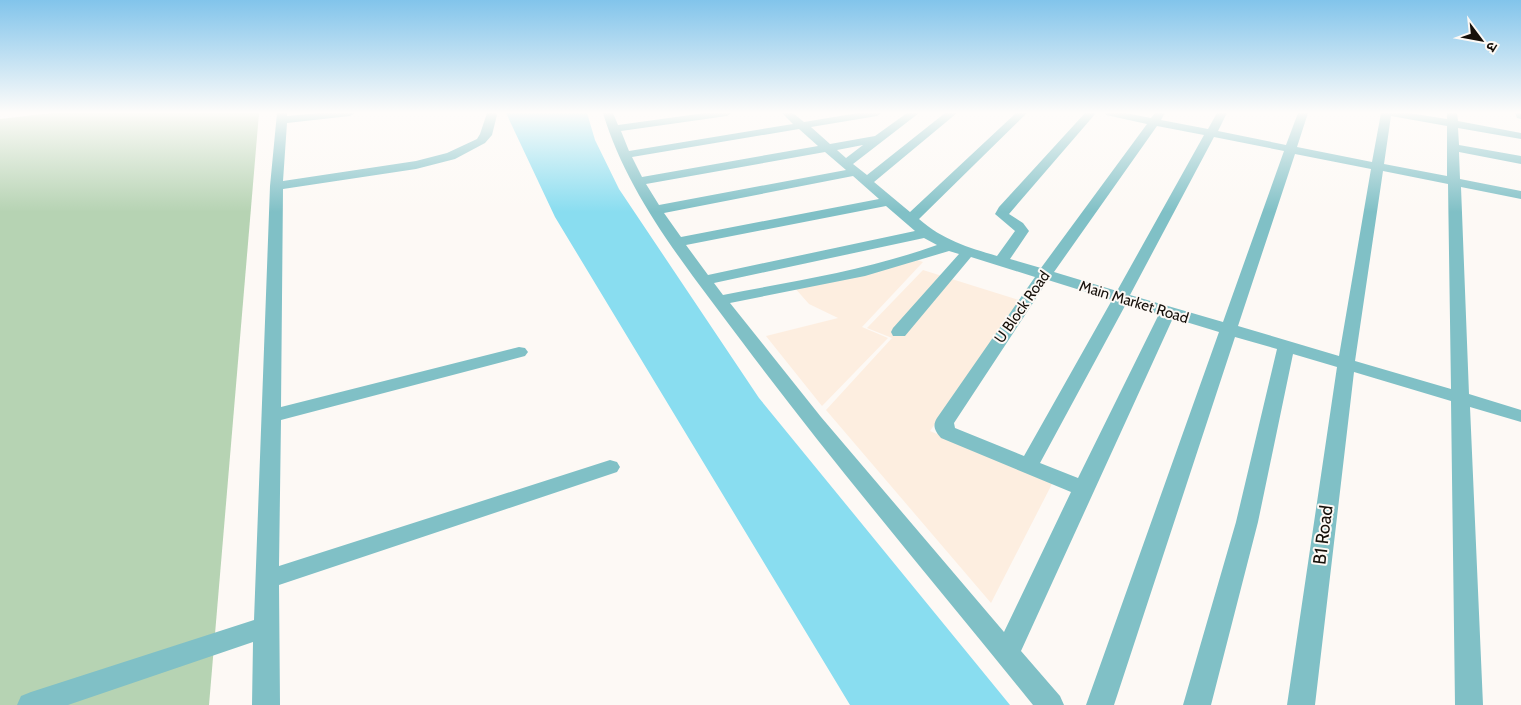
<svg xmlns="http://www.w3.org/2000/svg" width="1521" height="705" font-family="Cabin,'Noto Sans Devanagari',sans-serif">
<style>
.built{fill:#fdeee0}
.green{fill:#b6d3b3}
.water{fill:#89ddf0}
.lines{fill:none;stroke-linecap:round;stroke-linejoin:round}
.minor{fill:#80c0c6;fill-rule:evenodd}
.labels{text-anchor:middle;stroke-width:4;stroke-linejoin:round;paint-order:stroke}
.street-label{font-size:15px;fill:#16100a;stroke:#fdf9f5}
.near-street-label{font-size:18px;fill:#16100a;stroke:#fdf9f5}
</style>
<rect width="100%" height="100%" fill="#fdf9f5"/>
<g class="built">
<path d="M911 258 923 262 862 327 888 338 822 406 766 336 838 318 809 304 794 287Z"/>
<path d="M923 270 1022 301 930 431 1053 482 991 603 826 410 892 338 867 328Z"/>
</g>
<path class="green" d="M52 113H259L209 705H0V119Z"/>
<path class="water" d="M506 113H587L595 140 619 189 759 398 1010 705H850L555 217Z"/>
<g class="lines">
<g class="minor">
<path d="M277 113H287V116L319 113H355L350 116 287 123 283 181 416 161 447 153 477 139 480 134 487 113H495L497 115 492 135 485 143 455 159 416 169 283 189 281 407 519 347 525 348 528 352 525 356 281 420 279 566 610 460 617 462 620 467 617 472 279 585 280 705H252L253 642 68 705H17L21 696 31 692 254 620 270 186Z"/>
<path d="M603 113H613L618 125 705 113H732L727 116 621 131 629 151 793 124 782 113H793L804 122 858 113H882L877 116 811 127 830 144 875 136 907 113H919L853 164 867 175 945 113H957L874 182 910 212 1016 113H1027L919 219C943 240 967 247 997 256L1015 231 995 214 999 207 1085 113H1096L1009 214 1023 223 1029 231 1010 259 1041 268 1147 124 1106 115 1105 113H1126L1151 118 1155 113H1165L1161 120 1208 129 1217 113H1227L1218 131 1286 145 1298 113H1308L1297 147 1372 162 1381 113H1409L1447 119V113H1457L1458 121 1521 133V139L1458 128 1459 145 1521 156V164L1459 152 1460 179 1521 191V199L1461 187 1469 394 1521 410V422L1470 407 1483 705H1455L1451 401 1354 372 1315 705H1287L1337 367 1293 354 1258 522 1211 705H1183L1236 522 1277 349 1235 337 1114 705H1086L1219 332 1173 318 1021 651 1060 696 1064 705H1033C936 585 836 467 743 343 690 272 628 197 603 113ZM1391 116 1447 126V176L1384 164ZM1157 126 1204 135 1117 291 1054 272ZM799 129 818 146 642 177 632 157ZM1214 137 1284 151 1223 322 1130 295ZM863 145 846 158 837 150ZM825 152 846 170 659 205 646 184ZM1295 154 1371 169 1339 356 1238 326ZM1383 171 1448 184 1451 389 1355 361ZM853 176 879 199 681 237 664 213ZM886 206 915 231 708 275 686 245ZM924 238 937 245C868 270 795 281 723 295L714 283ZM949 251 959 254 893 328 891 332 893 336H905L971 257 1035 277 937 418C932 426 935 431 941 438L1071 492 1004 632 821 417 730 303 865 276ZM1048 280 1112 300 1024 456 955 428 954 423ZM1126 304 1159 314 1078 478 1040 463Z"/>
<path d="M1515 113H1521V119L1517 118Z"/>
</g>
</g>
<linearGradient id="sky" x2="0" y2="1"><stop stop-color="#82c4eb"/><stop offset="0.53" stop-color="#fefcfa"/><stop offset="1" stop-color="#fefcfa" stop-opacity="0"/></linearGradient>
<rect width="1521" height="212" fill="url(#sky)"/>
<g class="labels">
<g class="street-label">
<text transform="translate(1134 302) rotate(17)" y="5">Main Market Road</text>
<text transform="translate(1022 307) rotate(-55)" y="5">U Block Road</text>
</g>
<g class="near-street-label">
<text transform="translate(1323 535) rotate(-83)" y="6">B1 Road</text>
</g>
</g>
<g transform="translate(1481 40) rotate(122)" stroke="#fdf9f5" stroke-width="4" paint-order="stroke">
<path d="M0-4L9 19L0 12L-9 19Z" fill="#16100a"/>
<text y="-8" font-size="14" font-weight="bold" text-anchor="middle" fill="#16100a">उ</text>
</g>
</svg>
